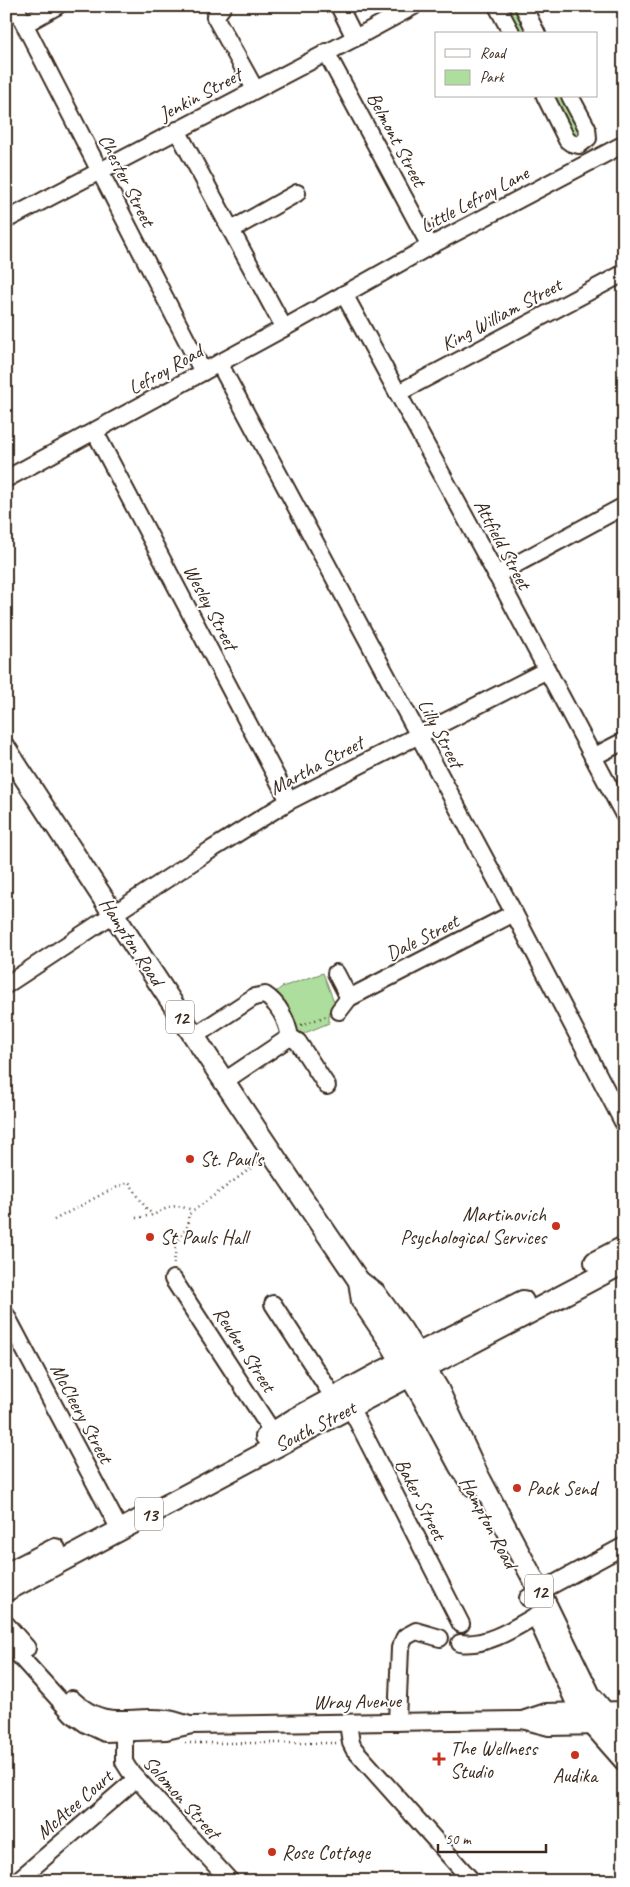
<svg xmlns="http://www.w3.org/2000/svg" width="630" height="1887" font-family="Caveat,sans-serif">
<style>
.green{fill:#adde9e;stroke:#74845e}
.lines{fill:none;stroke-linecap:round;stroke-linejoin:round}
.minor-casing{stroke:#3b2a1e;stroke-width:20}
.major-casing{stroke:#3b2a1e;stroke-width:24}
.path{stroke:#3b2a1e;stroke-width:2.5;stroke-dasharray:1 4;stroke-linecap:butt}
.minor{stroke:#fff;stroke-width:16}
.major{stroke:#fff;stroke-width:20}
.poi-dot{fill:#c8321e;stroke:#fff;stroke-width:2}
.labels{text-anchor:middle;stroke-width:4;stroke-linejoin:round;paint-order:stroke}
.shield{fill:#fff;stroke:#766a62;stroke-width:1}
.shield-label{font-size:19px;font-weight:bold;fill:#3b2a1e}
.street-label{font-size:20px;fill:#3b2a1e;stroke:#fff}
.poi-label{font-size:20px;fill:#3b2a1e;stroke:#fff;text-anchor:start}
</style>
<rect width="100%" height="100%" fill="#fff"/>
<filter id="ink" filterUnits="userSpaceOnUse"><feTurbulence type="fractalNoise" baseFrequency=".02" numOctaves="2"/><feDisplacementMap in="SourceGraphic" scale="10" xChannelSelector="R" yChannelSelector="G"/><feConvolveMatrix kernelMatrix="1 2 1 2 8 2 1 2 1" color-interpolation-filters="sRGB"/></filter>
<g filter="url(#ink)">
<g class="green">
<path d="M503 6H518L533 34H518Z"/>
<path d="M550 96H566L584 130 576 140Z"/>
<path d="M323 973 335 1004 329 1015V1023L300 1035 273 994 282 987Z"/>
</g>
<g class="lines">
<g class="minor-casing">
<g id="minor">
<path d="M15 6 203 372"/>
<path d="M223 6 215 17 255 89"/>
<path d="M339 6 355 38"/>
<path d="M497 6 512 34"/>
<path d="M523 6 537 34"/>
<path d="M25 24 57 6"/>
<path d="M326 52 430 246"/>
<path d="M545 96 567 140 571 143 579 145 588 138 587 128 570 96"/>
<path d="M177 130 284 328"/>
<path d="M6 220 355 38 414 6"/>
<path d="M231 230 297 193"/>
<path d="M344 294 503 587 624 815"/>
<path d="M219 363 514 913 624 1124"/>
<path d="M398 393 624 273"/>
<path d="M95 432 289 801"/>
<path d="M6 479 284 328 430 246 624 144"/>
<path d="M496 575 624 506"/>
<path d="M593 757 624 741"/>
<path d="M336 973 349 998"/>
<path d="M6 985 209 851 289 801 547 670"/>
<path d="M339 1011 349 998 514 913"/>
<path d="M193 1037 254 997 265 995C279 1004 287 1021 290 1037L223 1082"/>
<path d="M290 1037 298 1042 327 1086"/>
<path d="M173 1279 266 1422 277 1442"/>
<path d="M273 1304 334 1398"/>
<path d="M6 1315 120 1530"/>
<path d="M345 1397 461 1624"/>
<path d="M528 1598 624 1546"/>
<path d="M6 1624 27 1648"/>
<path d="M6 1641 72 1714 86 1724 105 1733 166 1731 192 1725 522 1720 549 1727 602 1726"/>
<path d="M460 1643C486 1647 515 1628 537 1615"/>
<path d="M72 1699C106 1731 127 1714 167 1719 175 1720 183 1723 190 1725"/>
<path d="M522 1720 546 1712 624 1710"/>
<path d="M397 1722 400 1648 405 1637 416 1631 440 1638"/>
<path d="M124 1723V1762L129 1770 230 1881"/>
<path d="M348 1723 351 1743 354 1749 472 1881"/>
<path d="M17 1881 136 1779"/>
</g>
</g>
<g class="major-casing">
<g id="major">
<path d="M6 749C122 928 239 1106 359 1281L375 1293 402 1330 438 1389 477 1473 540 1592 590 1695 624 1736"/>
<path d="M595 1262 624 1247"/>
<path d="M359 1281 362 1301 388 1339 424 1400 460 1467 473 1486"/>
<path d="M266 1437 296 1418 381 1372 523 1301"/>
<path d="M6 1574 55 1549"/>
<path d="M6 1591C211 1480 418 1372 624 1263"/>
<path d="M542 1626 580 1710 624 1760"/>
</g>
</g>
<g class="path">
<path d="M301 1025 327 1016"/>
<path d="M136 1218 153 1215 169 1207 178 1206 193 1210"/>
<path d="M54 1220 106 1192 129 1182 145 1207 153 1215"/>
<path d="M174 1264 176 1244 189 1224 188 1215 259 1162"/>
<path d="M185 1743H336"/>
</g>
<use href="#minor" class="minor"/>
<use href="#major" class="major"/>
</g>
</g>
<g class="poi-dot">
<circle cx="190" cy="1159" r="5"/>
<circle cx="556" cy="1226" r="5"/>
<circle cx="150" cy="1237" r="5"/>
<circle cx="517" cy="1488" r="5"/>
<circle cx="575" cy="1755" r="5"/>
<path d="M436.5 1751.5h5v5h5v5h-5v5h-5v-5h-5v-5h5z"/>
<circle cx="272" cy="1852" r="5"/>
</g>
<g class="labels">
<g class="shield">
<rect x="166" y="1000.5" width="28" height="33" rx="4"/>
<rect x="135" y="1497.5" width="28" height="33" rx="4"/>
<rect x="525" y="1574.5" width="28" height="33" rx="4"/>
</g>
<g class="shield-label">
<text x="180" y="1024">12</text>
<text x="149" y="1521">13</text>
<text x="539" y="1598">12</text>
</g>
<g class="street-label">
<text transform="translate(200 94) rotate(-28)" y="7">Jenkin Street</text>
<text transform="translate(397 139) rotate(62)" y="7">Belmont Street</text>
<text transform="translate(127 180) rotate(63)" y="7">Chester Street</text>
<text transform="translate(474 199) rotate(-28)" y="7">Little Lefroy Lane</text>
<text transform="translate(501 314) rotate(-28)" y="7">King William Street</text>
<text transform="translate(165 369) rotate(-29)" y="7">Lefroy Road</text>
<text transform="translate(503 544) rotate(62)" y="7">Attfield Street</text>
<text transform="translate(211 607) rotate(62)" y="7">Wesley Street</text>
<text transform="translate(441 733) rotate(62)" y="7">Lilly Street</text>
<text transform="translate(316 765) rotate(-28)" y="7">Martha Street</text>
<text transform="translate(422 937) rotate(-27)" y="7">Dale Street</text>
<text transform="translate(132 941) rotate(57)" y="7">Hampton Road</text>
<text transform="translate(245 1349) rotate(57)" y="7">Reuben Street</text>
<text transform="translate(82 1413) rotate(62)" y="7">McCleery Street</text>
<text transform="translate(315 1426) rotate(-27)" y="7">South Street</text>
<text transform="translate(421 1499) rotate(63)" y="7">Baker Street</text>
<text transform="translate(489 1522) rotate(62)" y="7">Hampton Road</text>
<text transform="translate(357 1701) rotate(-1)" y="7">Wray Avenue</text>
<text transform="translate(182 1797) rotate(48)" y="7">Solomon Street</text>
<text transform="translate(74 1804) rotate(-41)" y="7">McAtee Court</text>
</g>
<g class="poi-label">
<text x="200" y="1166">St. Paul's</text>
<text x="546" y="1221" text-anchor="end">Martinovich<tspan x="546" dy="23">Psychological Services</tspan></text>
<text x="160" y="1244">St Pauls Hall</text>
<text x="527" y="1495">Pack Send</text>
<text x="450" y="1755">The Wellness<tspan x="450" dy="23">Studio</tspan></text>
<text x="575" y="1782" text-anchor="middle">Audika</text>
<text x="282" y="1859">Rose Cottage</text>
</g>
</g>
<rect width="630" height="1887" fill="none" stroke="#fff" stroke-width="25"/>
<rect x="12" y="12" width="605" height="1862" fill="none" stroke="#3b2a1e" stroke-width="2" filter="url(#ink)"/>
<rect x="435" y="32" width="162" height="65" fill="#ffffff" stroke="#b1aaa5"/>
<rect x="445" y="49" width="25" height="8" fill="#ffffff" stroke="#b1aaa5"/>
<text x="480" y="58" font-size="15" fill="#3b2a1e">Road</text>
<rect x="445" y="70" width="25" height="15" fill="#adde9e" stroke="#b1aaa5"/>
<text x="480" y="82" font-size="15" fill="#3b2a1e">Park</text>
<path d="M438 1844v8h108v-8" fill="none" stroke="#3b2a1e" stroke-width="2.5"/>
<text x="445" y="1844" font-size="15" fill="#3b2a1e" stroke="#ffffff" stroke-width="4" paint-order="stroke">50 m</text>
</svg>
